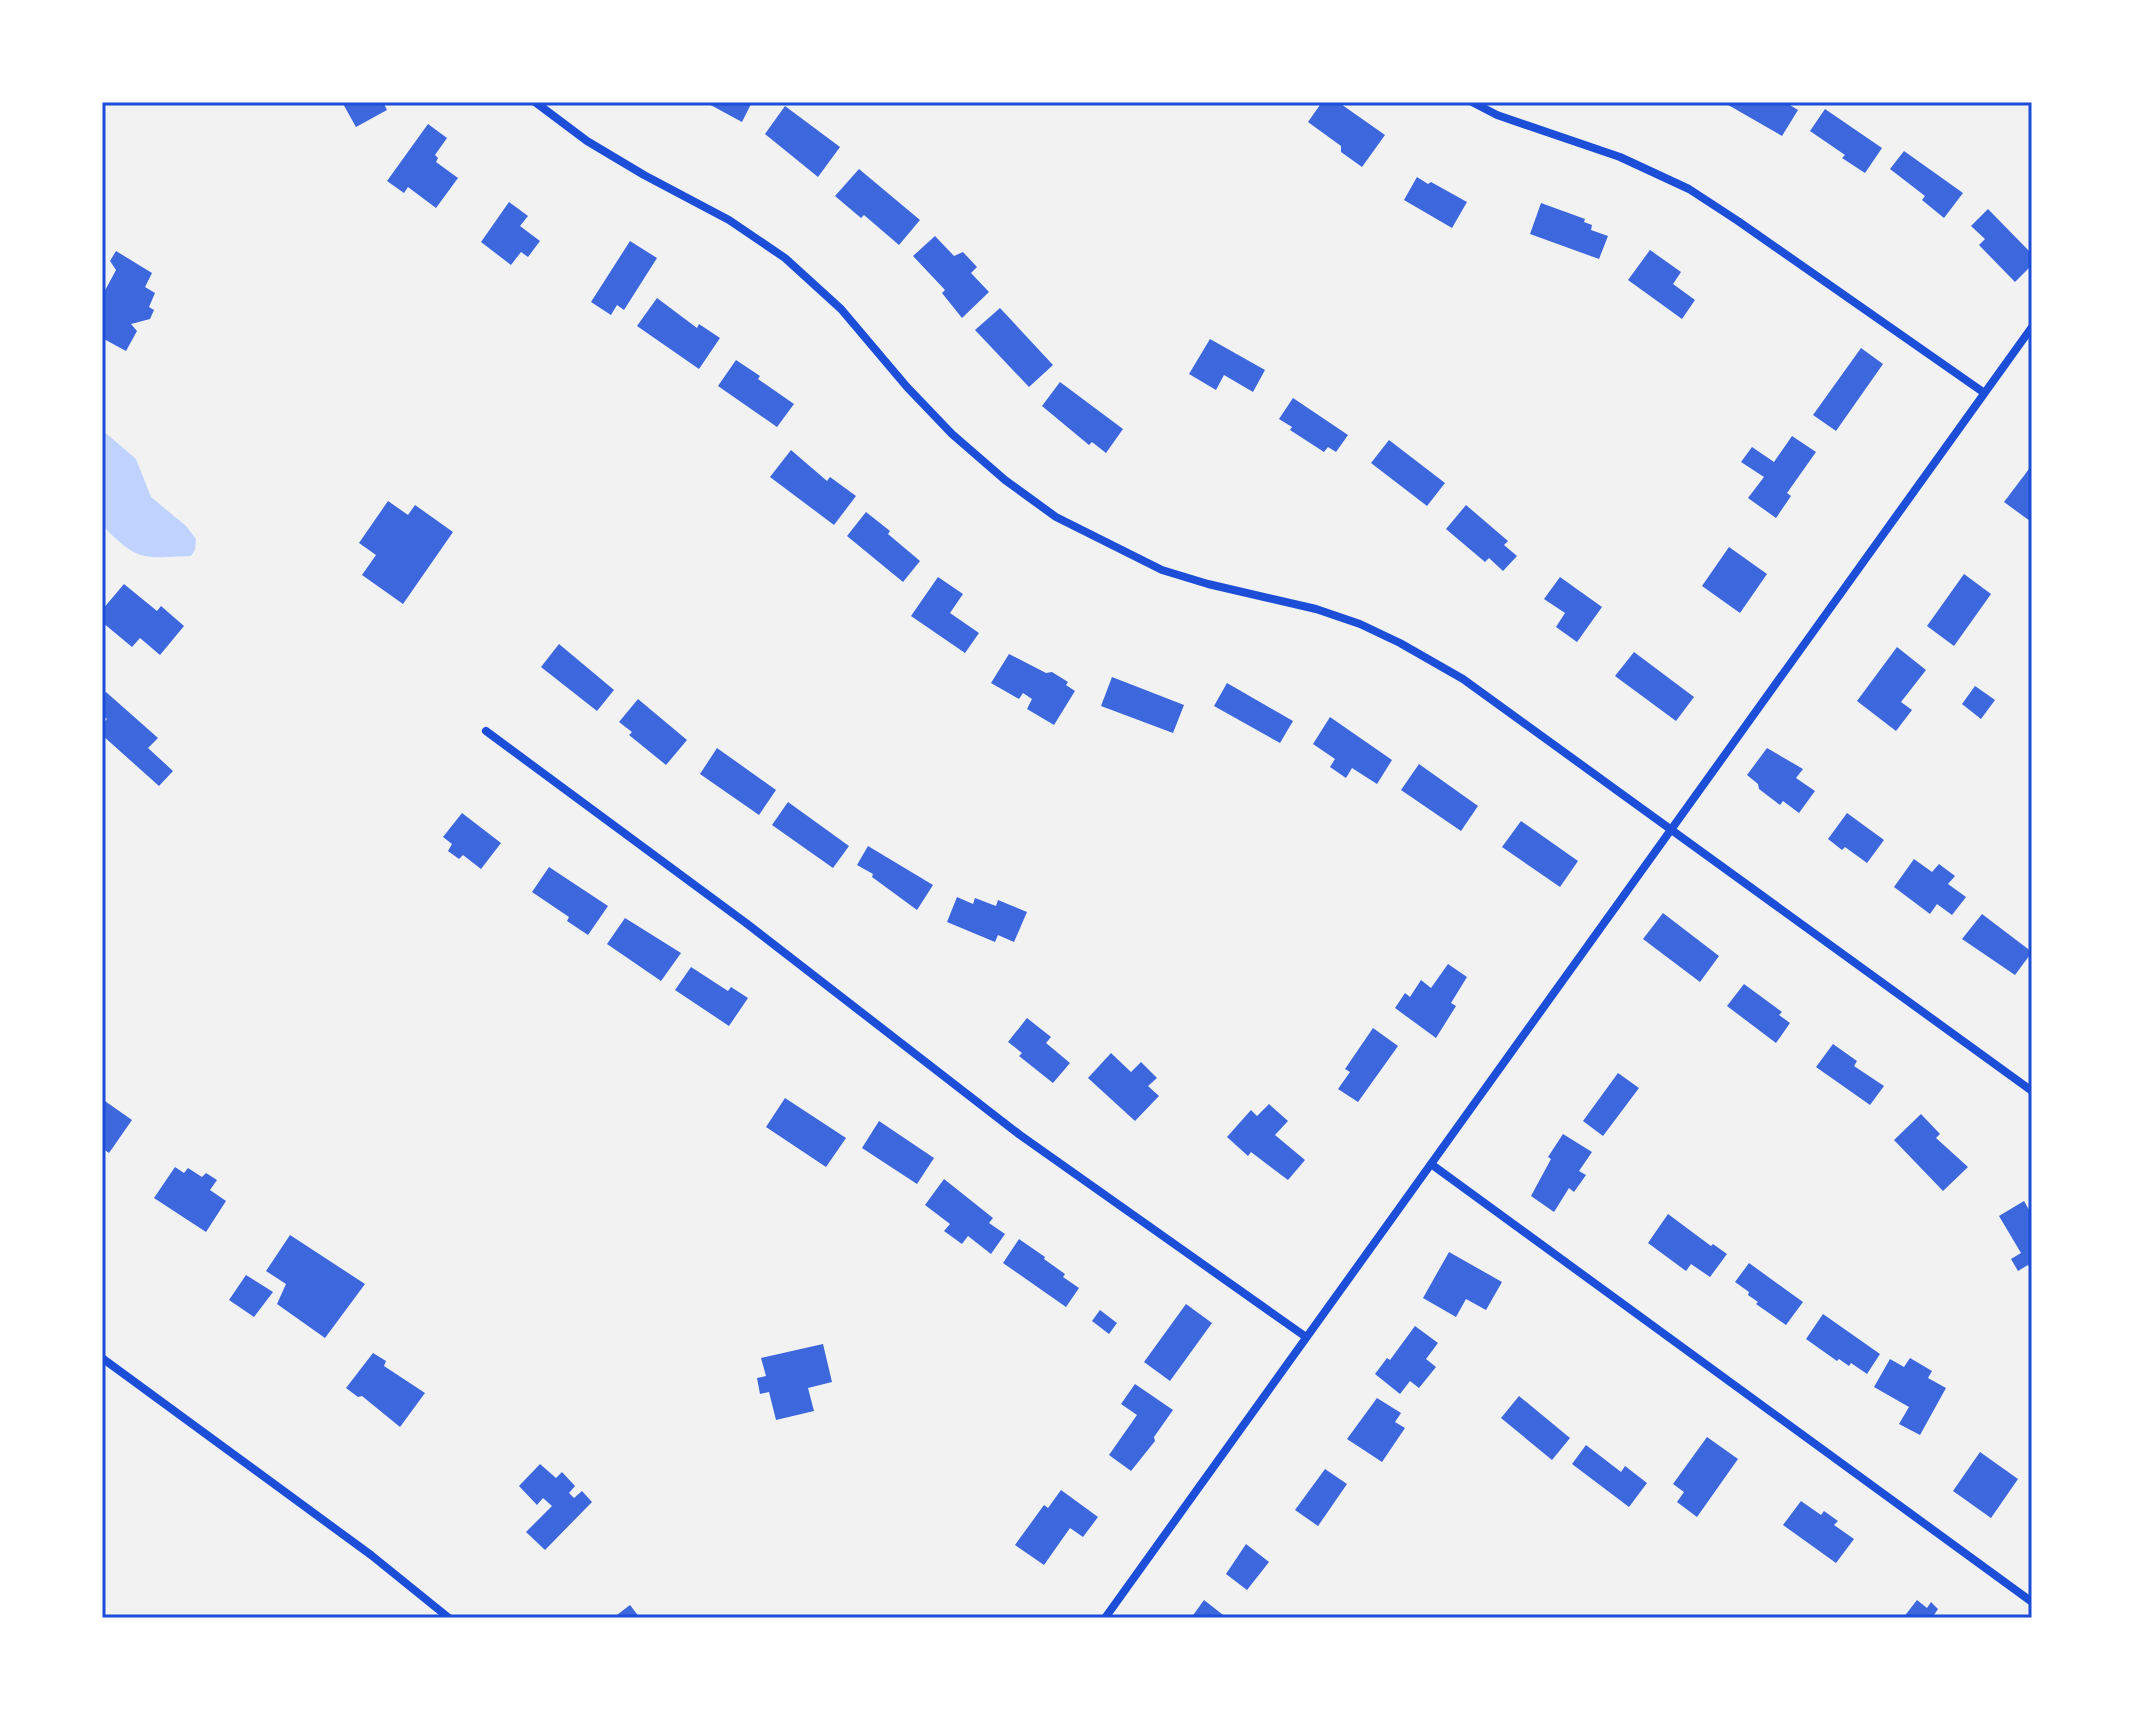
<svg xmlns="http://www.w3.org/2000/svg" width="2134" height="1720" font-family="'Archivo Narrow',sans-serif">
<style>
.water{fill:#bfd3fe}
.building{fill:#3d67dc}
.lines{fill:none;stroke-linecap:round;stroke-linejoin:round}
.minor{stroke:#1d4ed8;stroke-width:8}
.neatline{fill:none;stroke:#1d4ed8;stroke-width:3}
</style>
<rect width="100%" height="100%" fill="#f2f2f2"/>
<path class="water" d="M102 430 136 459 151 497 186 526 196 539 195 550 191 556C142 558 138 562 102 525Z"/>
<g class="building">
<path d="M342 102H383L387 110 356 127Z"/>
<path d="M705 102H752L742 122Z"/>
<path d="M1322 102H1338L1385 135 1362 167 1341 152V146L1308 122Z"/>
<path d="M1723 102H1785L1798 110 1782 136Z"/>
<path d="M785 106 840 147 818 177 765 134Z"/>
<path d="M1825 109 1882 148 1865 173 1842 158 1845 155 1810 131Z"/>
<path d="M428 124 447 138 435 155 438 158 436 162 458 178 436 208 408 187 404 193 387 181Z"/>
<path d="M1904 151 1963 193 1944 218 1922 200 1925 196 1890 169Z"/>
<path d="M859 169 920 220 899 245 864 215 861 218 835 196Z"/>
<path d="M1417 177 1428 184 1431 182 1467 202 1452 228 1404 200Z"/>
<path d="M509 202 528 216 520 226 540 241 528 257 521 252 511 265 481 242Z"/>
<path d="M1541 203 1585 219 1584 222 1592 225 1591 230 1608 236 1599 259 1530 234Z"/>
<path d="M1988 209 2032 254V265L2015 282 1979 245 1985 239 1971 226Z"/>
<path d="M935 236 954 256 963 252 977 267 971 273 989 292 962 318 942 293 945 290 913 256Z"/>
<path d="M630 241 657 258 624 310 617 305 611 315 591 302Z"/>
<path d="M1650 250 1681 272 1673 284 1695 300 1682 319 1628 280Z"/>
<path d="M116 251 152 273 145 287 155 293 149 307 154 310 150 319 131 324 137 331 126 351 102 338V296L116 270 110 261Z"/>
<path d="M657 298 697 328 699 324 720 338 699 369 637 326Z"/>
<path d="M1000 308 1053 365 1029 387 975 330Z"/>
<path d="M1210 339 1265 370 1253 392 1224 375 1216 390 1189 374Z"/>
<path d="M1861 348 1883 364 1836 431 1813 415Z"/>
<path d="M736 360 760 376 758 379 794 404 777 427 718 386Z"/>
<path d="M1060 382 1123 429 1106 453 1092 442 1089 445 1042 406Z"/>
<path d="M1293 398 1348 435 1336 452 1328 447 1324 452 1290 430 1292 427 1279 419Z"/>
<path d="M1792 436 1816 452 1787 493 1791 496 1776 518 1748 498 1764 477 1741 462 1752 447 1774 462Z"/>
<path d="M1389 440 1445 483 1427 506 1371 463Z"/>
<path d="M791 450 827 481 830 477 856 496 834 525 770 477Z"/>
<path d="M2032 465V518L2030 521 2004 502Z"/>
<path d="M388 501 408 515 415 505 453 532 403 604 362 575 376 555 359 543Z"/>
<path d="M1466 505 1508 541 1504 545 1517 556 1503 571 1489 558 1485 562 1446 529Z"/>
<path d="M866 512 890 531 888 534 920 561 903 582 847 536Z"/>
<path d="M1729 547 1767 574 1740 613 1702 586Z"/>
<path d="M1964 574 1991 594 1954 646 1927 626Z"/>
<path d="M938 577 963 594 950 613 979 633 965 653 911 616Z"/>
<path d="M1560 577 1602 607 1577 642 1556 627 1565 613 1544 599Z"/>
<path d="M124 584 157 611 161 606 184 626 160 655 140 638 132 647 102 622V610Z"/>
<path d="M559 644 614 690 597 711 541 667Z"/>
<path d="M1897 647 1926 670 1901 702 1912 710 1896 731 1857 701Z"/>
<path d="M1634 652 1694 697 1676 721 1615 676Z"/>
<path d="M1009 654 1046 673 1052 672 1068 682 1066 685 1075 691 1054 725 1027 709 1032 699 1023 693 1019 699 991 683Z"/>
<path d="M1112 677 1184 705 1173 733 1101 706Z"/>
<path d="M1227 683 1293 721 1280 743 1214 706Z"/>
<path d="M1975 686 1995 700 1981 719 1962 704Z"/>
<path d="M106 692 158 738 148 748 173 771 159 786 102 735V725L107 719 102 715V696Z"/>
<path d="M638 699 687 740 666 765 629 735 632 732 619 722Z"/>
<path d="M1330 717 1392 760 1377 784 1352 768 1346 778 1330 767 1335 759 1313 744Z"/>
<path d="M717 748 776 790 759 815 700 774Z"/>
<path d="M1767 748 1803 769 1796 778 1815 791 1799 813 1783 801 1780 805 1759 789 1758 784 1747 775Z"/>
<path d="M1419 764 1478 806 1461 831 1401 790Z"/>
<path d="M788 802 849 846 833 868 772 825Z"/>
<path d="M462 813 501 843 481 869 463 855 459 859 448 851 452 844 443 837Z"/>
<path d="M1847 813 1884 840 1867 863 1845 847 1842 850 1828 839Z"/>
<path d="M1521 821 1578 861 1560 887 1502 847Z"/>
<path d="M868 846 933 885 917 910 872 877 873 874 857 865Z"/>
<path d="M1914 859 1932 872 1939 864 1955 876 1948 884 1966 897 1952 915 1937 904 1930 914 1894 887Z"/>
<path d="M549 867 608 906 588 935 567 921 569 917 532 892Z"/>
<path d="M957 897 973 904 975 898 996 906 998 900 1027 912 1014 942 998 935 995 942 947 922Z"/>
<path d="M1663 913 1719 956 1700 982 1643 939Z"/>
<path d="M1982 914 2032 952 2015 975 1962 939Z"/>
<path d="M625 918 681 953 661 981 607 944Z"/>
<path d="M1448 964 1467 977 1451 1003 1456 1006 1436 1038 1395 1008 1405 993 1410 997 1421 980 1431 988Z"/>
<path d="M691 967 728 991 731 987 748 998 729 1026 675 990Z"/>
<path d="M1744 984 1782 1012 1779 1015 1790 1023 1776 1043 1727 1006Z"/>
<path d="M1027 1018 1051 1037 1046 1043 1070 1063 1053 1083 1019 1056 1022 1053 1008 1042Z"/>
<path d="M1373 1028 1398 1046 1358 1102 1338 1089 1350 1072 1345 1069Z"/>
<path d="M1833 1044 1857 1061 1854 1066 1884 1086 1870 1105 1816 1067Z"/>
<path d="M1111 1053 1131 1072 1141 1062 1157 1078 1148 1086 1159 1096 1135 1121 1088 1078Z"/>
<path d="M1618 1073 1639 1088 1603 1136 1583 1121Z"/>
<path d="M785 1098 846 1138 826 1167 766 1127Z"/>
<path d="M102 1099 132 1120 109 1153 102 1148Z"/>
<path d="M1269 1104 1288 1121 1275 1135 1305 1160 1288 1180 1251 1152 1248 1156 1227 1137 1251 1110 1257 1116Z"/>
<path d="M1921 1114 1940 1134 1936 1138 1968 1167 1943 1191 1894 1140Z"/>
<path d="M879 1121 934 1158 917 1184 862 1148Z"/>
<path d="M1563 1134 1592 1152 1579 1171 1586 1175 1574 1192 1569 1188 1554 1212 1531 1196 1551 1159 1548 1157Z"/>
<path d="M175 1167 184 1173 188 1168 202 1177 206 1173 217 1180 210 1190 226 1201 206 1232 154 1198Z"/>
<path d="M944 1179 993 1218 989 1223 1005 1234 991 1254 968 1236 962 1244 944 1231 950 1224 925 1205Z"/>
<path d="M2024 1201 2032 1215V1272L2028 1265 2018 1271 2011 1259 2021 1253 1999 1216Z"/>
<path d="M1668 1214 1711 1246 1713 1244 1727 1254 1710 1277 1691 1264 1686 1271 1648 1243Z"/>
<path d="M290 1235 365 1284 325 1338 277 1304 286 1284 266 1271Z"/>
<path d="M1019 1239 1045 1257 1044 1259 1065 1274 1063 1277 1079 1288 1066 1307 1003 1263Z"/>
<path d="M1449 1252 1502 1282 1486 1310 1466 1299 1456 1317 1423 1298Z"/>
<path d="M1749 1263 1803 1302 1786 1325 1756 1304 1758 1302 1748 1295 1749 1292 1735 1282Z"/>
<path d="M246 1275 273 1292 254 1317 229 1300Z"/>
<path d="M1186 1304 1212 1323 1170 1381 1144 1362Z"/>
<path d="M1100 1310 1117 1323 1109 1334 1092 1321Z"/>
<path d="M1823 1314 1880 1354 1867 1374 1851 1363 1849 1366 1839 1359 1837 1361 1806 1339Z"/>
<path d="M1415 1326 1438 1343 1426 1359 1436 1367 1419 1388 1410 1381 1400 1394 1375 1374 1387 1358 1390 1360Z"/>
<path d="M823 1344 832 1382 808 1388 814 1411 776 1420 769 1392 760 1394 757 1378 766 1376 761 1358Z"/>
<path d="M373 1353 386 1361 384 1366 425 1393 400 1427 362 1396 358 1397 346 1388Z"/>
<path d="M1910 1358 1932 1371 1928 1378 1946 1388 1920 1435 1899 1424 1909 1407 1874 1387 1890 1359 1904 1367Z"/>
<path d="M1135 1384 1173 1410 1154 1437 1155 1441 1131 1471 1109 1455 1137 1415 1121 1404Z"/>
<path d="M1519 1396 1570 1438 1552 1460 1501 1418Z"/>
<path d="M1377 1398 1401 1413 1395 1422 1405 1428 1382 1462 1347 1439Z"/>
<path d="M1707 1437 1738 1459 1697 1517 1677 1502 1684 1492 1673 1484Z"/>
<path d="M1586 1445 1621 1472 1625 1466 1647 1483 1629 1507 1572 1464Z"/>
<path d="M1980 1452 2018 1479 1991 1518 1953 1491Z"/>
<path d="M540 1464 556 1478 562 1472 575 1486 569 1493 574 1498 582 1491 592 1502 545 1550 526 1532 552 1506 543 1498 537 1505 519 1486Z"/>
<path d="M1325 1469 1347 1484 1318 1526 1295 1510Z"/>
<path d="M1061 1490 1098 1517 1083 1537 1070 1528 1044 1565 1015 1545 1044 1505 1048 1508Z"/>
<path d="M1801 1501 1821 1515 1824 1511 1838 1521 1834 1525 1854 1539 1836 1563 1783 1525Z"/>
<path d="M1246 1544 1269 1562 1247 1590 1226 1574Z"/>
<path d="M1204 1600 1227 1618H1191Z"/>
<path d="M1917 1600 1927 1608 1931 1602 1938 1609 1934 1615 1938 1618H1903Z"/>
<path d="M630 1605 640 1618H613Z"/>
</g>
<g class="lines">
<g class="minor">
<path d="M535 102 587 141 644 175 729 220 785 258 841 309 907 387 952 434 1005 480 1056 517 1162 570 1208 584 1316 609 1360 624 1400 643 1463 679 2032 1091"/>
<path d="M1472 102 1497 115 1620 157 1689 189 1738 221 1983 392"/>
<path d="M486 731 746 923 1020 1135 1306 1337"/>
<path d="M1431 1164 2032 1602"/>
<path d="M102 1358 371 1555 449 1618"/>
<path d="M1105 1618 2032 327"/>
</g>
</g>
<rect width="2134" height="1720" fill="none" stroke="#ffffff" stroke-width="208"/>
<rect x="104" y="104" width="1926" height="1512" class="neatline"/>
</svg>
